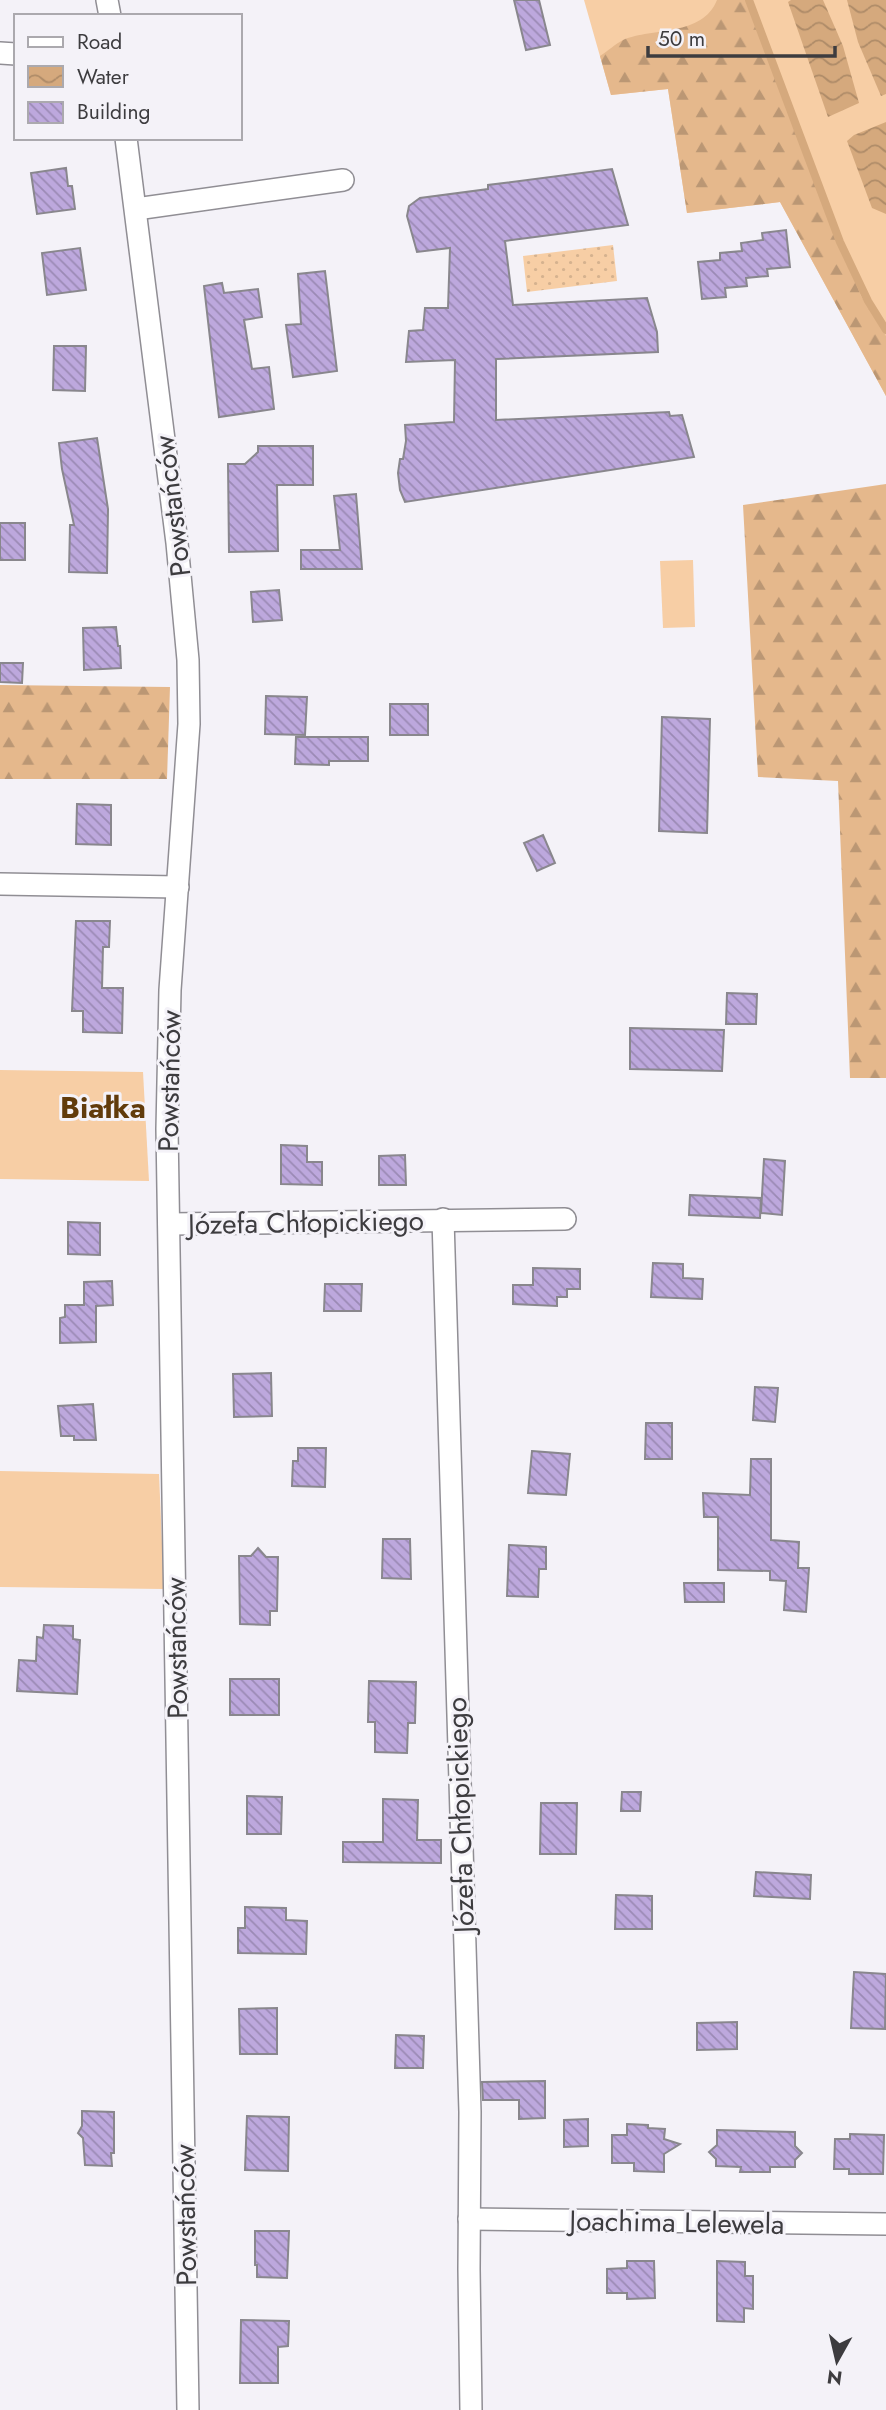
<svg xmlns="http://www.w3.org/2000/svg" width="886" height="2410" font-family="Jost,sans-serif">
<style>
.grass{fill:#f7cea5}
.forest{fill:url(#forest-firs)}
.park{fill:url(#park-dots)}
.water{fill:url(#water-waves)}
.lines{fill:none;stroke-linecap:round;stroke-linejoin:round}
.stream{stroke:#d5a97d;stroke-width:8}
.building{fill:url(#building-back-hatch);stroke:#89878d;stroke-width:2}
.street-casing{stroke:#908e94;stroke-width:24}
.street{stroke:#fff;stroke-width:21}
.labels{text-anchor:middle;stroke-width:6;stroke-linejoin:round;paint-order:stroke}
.street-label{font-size:28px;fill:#3d3c3f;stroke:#f4f2f8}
.neighbourhood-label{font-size:30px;font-weight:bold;fill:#613b0b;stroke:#f4f2f8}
</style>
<defs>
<pattern id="forest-firs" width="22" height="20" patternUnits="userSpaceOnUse" patternTransform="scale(1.75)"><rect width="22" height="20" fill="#e5b88c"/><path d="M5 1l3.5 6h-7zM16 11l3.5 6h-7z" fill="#bb9774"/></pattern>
<pattern id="park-dots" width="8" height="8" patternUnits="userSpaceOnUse" patternTransform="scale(1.75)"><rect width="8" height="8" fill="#f7cea5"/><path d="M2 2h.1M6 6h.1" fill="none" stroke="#d5b28f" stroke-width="1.8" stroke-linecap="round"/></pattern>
<pattern id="water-waves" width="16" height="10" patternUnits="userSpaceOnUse" patternTransform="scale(1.75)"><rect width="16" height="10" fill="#d5a97d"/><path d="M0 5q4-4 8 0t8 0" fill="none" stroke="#ae8b68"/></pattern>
<pattern id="building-back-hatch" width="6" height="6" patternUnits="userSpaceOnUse" patternTransform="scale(1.75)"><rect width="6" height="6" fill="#bda8dd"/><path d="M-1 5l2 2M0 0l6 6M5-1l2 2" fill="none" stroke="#9b8ab5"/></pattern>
</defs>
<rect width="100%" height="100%" fill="#f4f2f8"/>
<g class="grass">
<path d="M584 0H886V396L780 202 687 213 668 89 611 95Z"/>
<path d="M693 560 695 627 663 628 660 561Z"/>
<path d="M0 1070 143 1072 149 1181 0 1179Z"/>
<path d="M0 1471 159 1474 164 1589 0 1587Z"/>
</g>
<g class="forest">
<path d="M717 0H746L861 296 886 336V396L780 202 687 213 668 89 611 95 600 56C608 51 615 44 623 40 653 27 702 37 717 0Z"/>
<path d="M886 484V1078H850L838 781 758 777 743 505Z"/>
<path d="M0 685 170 687 167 779H0Z"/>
</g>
<path class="park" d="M613 245 617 281 527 292 523 256Z"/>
<g class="water">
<path d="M791 0H823L843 46 859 103 828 117 788 2Z"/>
<path d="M847 0H886V94L881 96 858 42Z"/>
<path d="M886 122V214L872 208 847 141 854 135Z"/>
</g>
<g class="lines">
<path class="stream" d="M749 0 840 242 868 301 886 330"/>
</g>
<g class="building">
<path d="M514 0H539L550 45 526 50Z"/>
<path d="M66 168 68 186H72L75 209 37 214 31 173Z"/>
<path d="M612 169 628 225 505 241 513 305 647 298 657 332 658 352 496 359V420L669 412 670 416 682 415 694 457 405 502 400 490 398 473 400 459H403L406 441 405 425 454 422 455 360 406 362 409 331 423 330 425 308H448L450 248 417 252 407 216 409 206 420 198 488 189V185Z"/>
<path d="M786 230 790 267 767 269 768 276 746 278 747 286 725 288 726 297 702 299 698 262 720 260V253L742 251 741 243 763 240 762 233Z"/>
<path d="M80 248 86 290 47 295 42 253Z"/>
<path d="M325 271 337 371 293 377 286 325 301 324 298 274Z"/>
<path d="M222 283 224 293 258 289 262 317 244 320 252 369 269 367 274 409 219 417 204 286Z"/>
<path d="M54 346H86L85 391 53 390Z"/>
<path d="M97 438 108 509 107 573 69 572 70 525H74L62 469 59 443Z"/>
<path d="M258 446H313V485H277L278 551 229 552 228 464H245L258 452Z"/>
<path d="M356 494 362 569H301V550H340L334 496Z"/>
<rect x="0" y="523" width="25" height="37"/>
<path d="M279 590 282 620 253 622 251 592Z"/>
<path d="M116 627 118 646H120L121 668 84 670 83 628Z"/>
<path d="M0 663H23L22 683 0 682Z"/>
<path d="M266 696 307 697 305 735 265 734Z"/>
<rect x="390" y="704" width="38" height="31"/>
<path d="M662 717 710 719 707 833 659 831Z"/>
<path d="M296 737H368V761H329V765L295 764Z"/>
<path d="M77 804 111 805V845L76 844Z"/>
<path d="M543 835 555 863 537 871 524 843Z"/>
<path d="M76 921H110L109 947H103L102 988H123L122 1033 83 1032V1011H72Z"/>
<path d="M727 993 757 994 756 1024H726Z"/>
<path d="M630 1028 724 1030 722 1071 630 1069Z"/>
<path d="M281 1145 307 1146V1162H322V1185L281 1184Z"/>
<path d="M405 1155 406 1185H379V1156Z"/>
<path d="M764 1159 785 1161 782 1215 761 1213Z"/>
<path d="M690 1195 761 1198 760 1218 689 1215Z"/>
<path d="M68 1222 100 1223V1255L68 1254Z"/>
<path d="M653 1263 683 1264V1278L703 1279 702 1299 651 1297Z"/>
<path d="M533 1268 580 1269V1289H567V1297H557V1306L513 1304V1285H533Z"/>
<path d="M112 1281 113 1305 96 1306V1342L60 1343V1318L65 1317V1305H84V1282Z"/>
<path d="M325 1284H362L361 1311H324Z"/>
<path d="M271 1373 272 1416 234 1417 233 1374Z"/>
<path d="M755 1387 778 1388 775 1422 753 1420Z"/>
<path d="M93 1404 96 1440H74V1436H61L58 1406Z"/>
<path d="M646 1423H672V1459H645Z"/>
<path d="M298 1448H326L325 1487 292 1486 293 1461H298Z"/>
<path d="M532 1451 570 1454 566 1495 528 1493Z"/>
<path d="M751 1459H771V1540L799 1542 798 1568H809L806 1612 784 1610 786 1581 770 1580V1571L718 1570V1517H704L703 1493 750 1495Z"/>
<path d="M383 1539H410L411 1579 382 1578Z"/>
<path d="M509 1545 546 1547V1569H539L538 1597 507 1596Z"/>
<path d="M258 1548 266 1557H278L277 1611H270V1625L240 1624 239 1556H251Z"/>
<path d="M684 1583H724V1602H685Z"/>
<path d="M44 1625 73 1626V1639L80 1640 77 1694 17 1691 19 1660 36 1661 37 1637 43 1638Z"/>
<rect x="230" y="1679" width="49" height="36"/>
<path d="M369 1681 416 1682 415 1723H408L407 1753 375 1752V1722H368Z"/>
<path d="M622 1792H641L640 1811H621Z"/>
<path d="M247 1796 282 1797 281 1834H247Z"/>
<path d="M383 1799 418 1800 417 1840H441V1863L343 1862V1842H383Z"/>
<path d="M541 1803H577L576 1854H540Z"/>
<path d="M756 1872 811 1875 810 1899 754 1896Z"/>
<path d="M616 1895 652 1896V1929H615Z"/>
<path d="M245 1907 286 1908V1920L307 1921 306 1954 238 1953V1928H245Z"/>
<path d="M854 1972 886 1974 885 2029 851 2028Z"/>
<path d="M277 2008V2054H240L239 2009Z"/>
<path d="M737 2022V2049L697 2050V2023Z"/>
<path d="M396 2035 424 2036 423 2068H395Z"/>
<path d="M545 2081V2118L519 2119V2100H483L482 2082Z"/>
<path d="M82 2111 114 2112V2153H111L112 2166 85 2165 83 2138 78 2133 82 2126Z"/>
<path d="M247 2116 289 2117 288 2171 245 2170Z"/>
<path d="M588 2119V2146L564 2147V2120Z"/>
<path d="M627 2124 648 2125V2128L665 2129 664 2139 680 2144 664 2154V2172L634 2171V2163H612V2135H627Z"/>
<path d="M717 2130 795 2132V2146L802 2153 795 2160V2167H770V2172H740L741 2167 716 2166V2159L709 2152 717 2145Z"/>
<path d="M850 2134 884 2135 883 2174H849V2169H834L835 2139H850Z"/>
<path d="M255 2231H289L287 2278 257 2277V2265H255Z"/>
<path d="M627 2261H654L655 2298 627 2299V2293H607V2269L627 2268Z"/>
<path d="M717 2261 745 2262V2276H753V2309L744 2308V2322L717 2321Z"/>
<path d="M241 2320 289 2321 288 2346 278 2347V2383H240Z"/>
</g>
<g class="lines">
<g class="street-casing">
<g id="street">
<path d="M107 0 110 16"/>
<path d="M0 53 16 54"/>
<path d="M126 138 177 543 188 660 189 724 170 990 167 1129 188 2410"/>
<path d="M136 209 343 180"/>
<path d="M0 884 178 887"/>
<path d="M443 1219 470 2112 469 2269 471 2410"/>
<path d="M169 1224 565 1219"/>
<path d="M469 2219 886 2224"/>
</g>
</g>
<use href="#street" class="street"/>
</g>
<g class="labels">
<g class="street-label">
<text transform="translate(172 506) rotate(-97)" y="10">Powstańców</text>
<text transform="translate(169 1081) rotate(-89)" y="10">Powstańców</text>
<text transform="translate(306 1222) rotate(-1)" y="10">Józefa Chłopickiego</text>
<text transform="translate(176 1648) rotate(-91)" y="10">Powstańców</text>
<text transform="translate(460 1815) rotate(-92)" y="10">Józefa Chłopickiego</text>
<text transform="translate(185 2215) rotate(-91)" y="10">Powstańców</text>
<text transform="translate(677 2222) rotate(1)" y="10">Joachima Lelewela</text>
</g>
<g class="neighbourhood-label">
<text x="103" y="1118">Białka</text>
</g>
</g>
<rect x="14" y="14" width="228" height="126" fill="#f4f2f8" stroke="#aba9ae" stroke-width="2"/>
<rect x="28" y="37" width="35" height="10" fill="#ffffff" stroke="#aba9ae" stroke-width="2"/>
<text x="77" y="49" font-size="21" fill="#3d3c3f">Road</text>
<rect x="28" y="66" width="35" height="21" fill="url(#water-waves)" stroke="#aba9ae" stroke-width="2"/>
<text x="77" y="84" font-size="21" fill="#3d3c3f">Water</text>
<rect x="28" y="102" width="35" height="21" fill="url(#building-back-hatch)" stroke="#aba9ae" stroke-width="2"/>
<text x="77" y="119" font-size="21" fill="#3d3c3f">Building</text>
<g transform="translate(837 2361) rotate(188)" stroke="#f4f2f8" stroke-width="5" paint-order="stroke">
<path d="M0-5L12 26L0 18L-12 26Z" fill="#3d3c3f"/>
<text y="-10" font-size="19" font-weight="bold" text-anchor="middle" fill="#3d3c3f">N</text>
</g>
<path d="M648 46v10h187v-10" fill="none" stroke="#3d3c3f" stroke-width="3.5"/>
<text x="658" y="46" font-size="21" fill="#3d3c3f" stroke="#f4f2f8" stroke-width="5" paint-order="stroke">50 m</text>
</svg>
